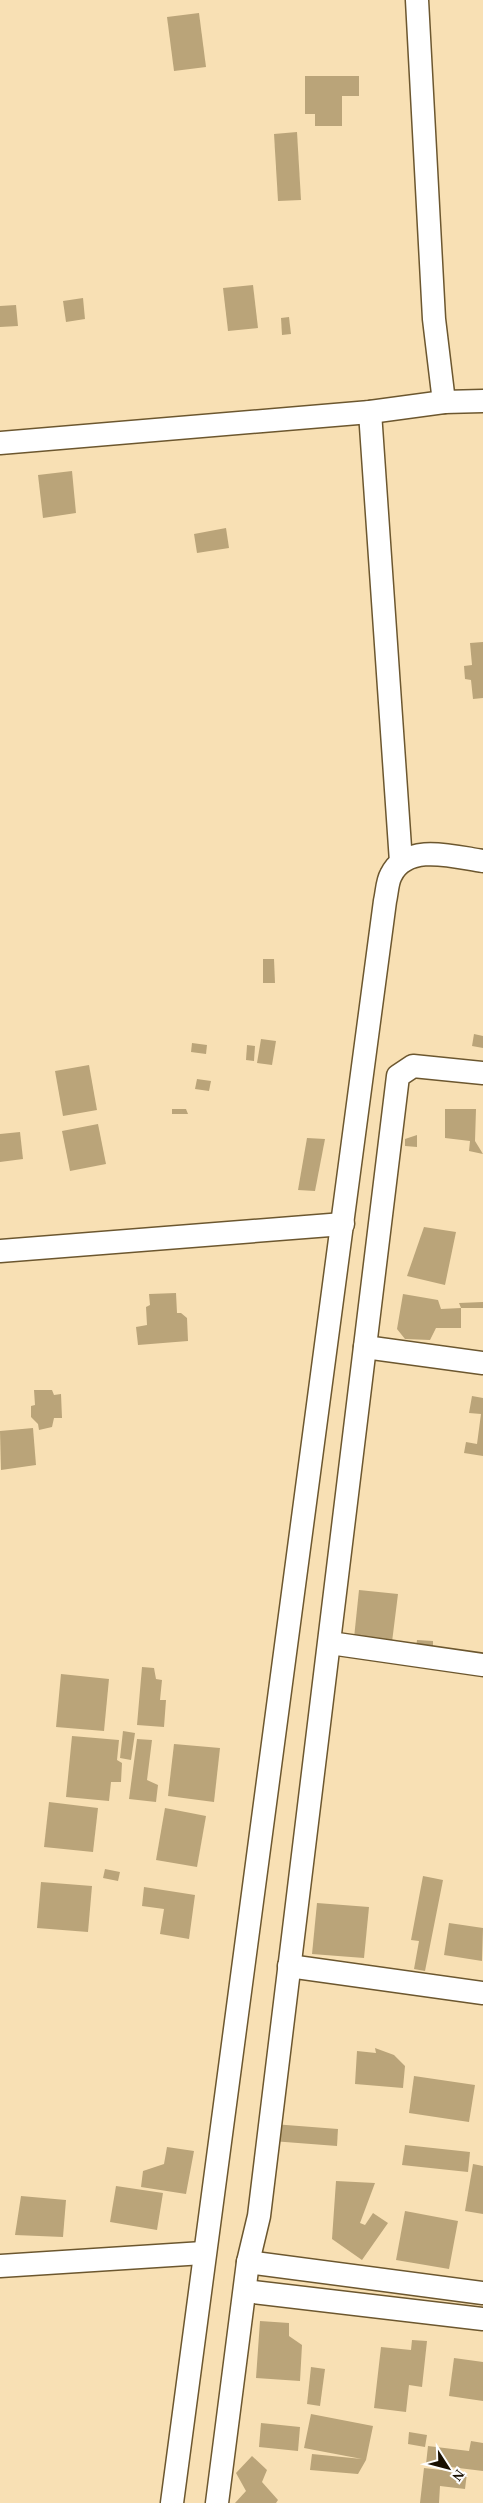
<svg xmlns="http://www.w3.org/2000/svg" width="483" height="2503" font-family="'Times New Roman',serif">
<style>
.building{fill:#baa479}
.lines{fill:none;stroke-linecap:round;stroke-linejoin:round}
.minor-casing{stroke:#6c572f;stroke-width:25}
.minor{stroke:#fff;stroke-width:22}
</style>
<rect width="100%" height="100%" fill="#f8e0b4"/>
<g class="building">
<path d="M199 13 206 67 174 71 167 17Z"/>
<path d="M305 76H359V96H342V126H315V114H305Z"/>
<path d="M297 132 301 200 278 201 274 134Z"/>
<path d="M253 285 258 328 228 331 223 288Z"/>
<path d="M83 298 85 319 66 322 63 301Z"/>
<path d="M16 305 18 326 0 327V306Z"/>
<path d="M289 317 291 334 282 335 281 318Z"/>
<path d="M72 471 76 513 43 518 38 475Z"/>
<path d="M226 528 229 548 197 553 194 534Z"/>
<path d="M483 642V698L473 699 471 680 465 679 464 666 472 665 470 643Z"/>
<path d="M263 959H274L275 983H263Z"/>
<path d="M474 1034 483 1036V1048L472 1046Z"/>
<path d="M261 1039 276 1041 272 1065 257 1063Z"/>
<path d="M192 1043 207 1045 206 1054 191 1052Z"/>
<path d="M247 1045 255 1046 254 1061 246 1060Z"/>
<path d="M89 1065 97 1110 63 1116 55 1071Z"/>
<path d="M197 1079 211 1081 209 1091 195 1089Z"/>
<path d="M172 1109H186L188 1114H172Z"/>
<path d="M445 1109H476L475 1141 483 1154 469 1151 470 1141 445 1138Z"/>
<path d="M98 1124 106 1164 70 1171 62 1131Z"/>
<path d="M20 1132 23 1159 0 1162V1134Z"/>
<path d="M417 1135V1147L405 1146V1139Z"/>
<path d="M307 1138 325 1139 315 1191 298 1190Z"/>
<path d="M424 1227 456 1232 445 1285 407 1276Z"/>
<path d="M176 1293 177 1313H181L187 1318 188 1341 138 1345 136 1327 147 1325 146 1307 150 1305 149 1294Z"/>
<path d="M403 1294 438 1300 441 1309 461 1308V1328H436L430 1340 405 1339 397 1329Z"/>
<path d="M483 1302V1308H461L459 1303Z"/>
<path d="M34 1390H52L54 1395 61 1394 62 1418H54L52 1427 39 1430 38 1424 31 1417V1406L35 1405Z"/>
<path d="M472 1396 483 1398V1456L464 1453 466 1442 477 1444 481 1414 469 1413Z"/>
<path d="M33 1428 36 1465 1 1470 0 1431Z"/>
<path d="M359 1590 398 1594 392 1642 354 1638Z"/>
<path d="M417 1640 433 1641V1650L416 1648Z"/>
<path d="M142 1667 154 1668 156 1679 162 1680 160 1700H166L164 1727 137 1725Z"/>
<path d="M61 1674 109 1679 104 1731 56 1727Z"/>
<path d="M123 1731 135 1733 131 1760 120 1758Z"/>
<path d="M72 1736 119 1740 117 1760 122 1763 121 1782H111L109 1801 66 1797Z"/>
<path d="M137 1739 152 1740 147 1780 158 1785 156 1802 129 1799Z"/>
<path d="M174 1744 220 1748 214 1802 168 1796Z"/>
<path d="M49 1802 98 1808 93 1852 44 1847Z"/>
<path d="M165 1808 206 1816 197 1867 156 1860Z"/>
<path d="M105 1869 120 1872 118 1881 103 1878Z"/>
<path d="M423 1876 443 1880 425 1971 414 1969 419 1941 411 1940Z"/>
<path d="M41 1882 92 1886 88 1932 37 1928Z"/>
<path d="M144 1887 195 1895 189 1939 160 1934 164 1909 142 1906Z"/>
<path d="M317 1903 369 1907 364 1958 312 1954Z"/>
<path d="M449 1923 483 1928 482 1961 444 1955Z"/>
<path d="M375 2048 394 2055 405 2066 403 2088 355 2084 357 2051 376 2053Z"/>
<path d="M414 2076 475 2085 469 2122 409 2113Z"/>
<path d="M273 2124 338 2129 337 2146 272 2141Z"/>
<path d="M405 2145 470 2152 468 2172 402 2165Z"/>
<path d="M167 2147 194 2151 186 2194 141 2187 143 2171 164 2164Z"/>
<path d="M473 2164 483 2166V2214L465 2211Z"/>
<path d="M336 2181 375 2183 360 2223 365 2225 373 2213 388 2223 362 2260 332 2239Z"/>
<path d="M116 2186 163 2193 157 2230 110 2222Z"/>
<path d="M21 2196 66 2200 63 2237 15 2235Z"/>
<path d="M405 2211 458 2221 449 2269 396 2260Z"/>
<path d="M260 2321 289 2323V2336L302 2345 300 2381 256 2378Z"/>
<path d="M412 2340 427 2341 422 2387 409 2385 406 2412 374 2408 381 2347 411 2350Z"/>
<path d="M454 2358 483 2362V2401L449 2396Z"/>
<path d="M311 2367 325 2369 320 2406 307 2404Z"/>
<path d="M311 2414 373 2426 366 2460 358 2474 310 2470 312 2454 362 2459 304 2448Z"/>
<path d="M261 2423 300 2427 298 2451 259 2447Z"/>
<path d="M409 2432 427 2435 425 2447 408 2444Z"/>
<path d="M471 2441 483 2443V2471L426 2464 428 2446 469 2451Z"/>
<path d="M252 2456 267 2470 262 2482 278 2500 276 2503H235L246 2491 236 2473Z"/>
<path d="M424 2468 467 2473 465 2489 440 2486 439 2503H420Z"/>
</g>
<g class="lines">
<g class="minor-casing">
<g id="minor">
<path d="M417 0 434 319 444 402"/>
<path d="M370 412 401 862"/>
<path d="M0 443 370 412 444 402 483 401"/>
<path d="M0 1251 343 1224"/>
<path d="M365 1347 483 1363"/>
<path d="M330 1643 483 1665"/>
<path d="M289 1966 483 1993"/>
<path d="M248 2262 483 2293"/>
<path d="M0 2266 203 2253"/>
<path d="M245 2291 483 2319"/>
<path d="M172 2503 385 901C387 893 387 882 391 875 407 842 455 857 483 861"/>
<path d="M217 2503 248 2262 259 2216 398 1076 413 1066 483 1073"/>
</g>
</g>
<use href="#minor" class="minor"/>
</g>
<g transform="translate(448 2468) rotate(126)" stroke="#ffffff" stroke-width="4" paint-order="stroke">
<path d="M0-4L9 19L0 12L-9 19Z" fill="#191002"/>
<text y="-8" font-size="14" font-weight="bold" text-anchor="middle" fill="#191002">N</text>
</g>
</svg>
